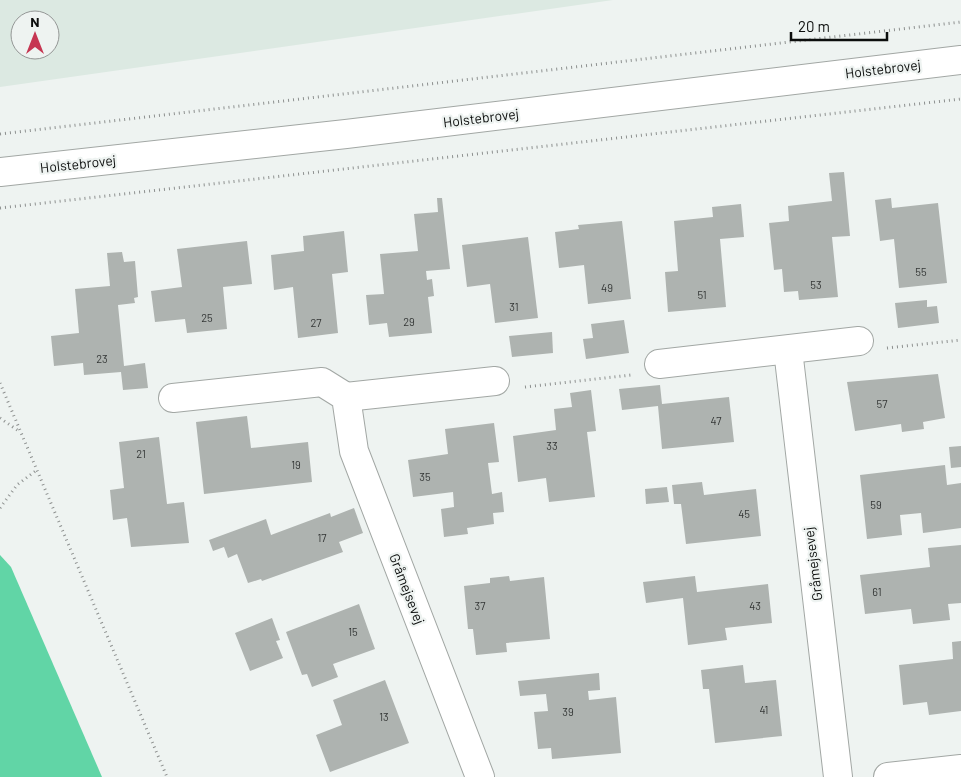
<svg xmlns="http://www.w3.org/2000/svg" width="961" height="777" font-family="Barlow,sans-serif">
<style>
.built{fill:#dce9e2;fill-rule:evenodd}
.forest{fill:#61d5a6}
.building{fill:#aeb3b0}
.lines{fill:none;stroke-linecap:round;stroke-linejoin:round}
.minor-casing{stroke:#a2a7a4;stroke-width:30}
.tertiary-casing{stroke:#a2a7a4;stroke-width:30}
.path{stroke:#8d908f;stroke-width:3;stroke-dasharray:1 4;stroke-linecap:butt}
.minor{stroke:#fff;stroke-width:28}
.tertiary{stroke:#fff;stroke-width:28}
.labels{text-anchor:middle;stroke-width:4.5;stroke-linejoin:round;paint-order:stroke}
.number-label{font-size:11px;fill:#343736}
.street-label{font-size:14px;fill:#0c0e0d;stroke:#eef3f1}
</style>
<rect width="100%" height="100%" fill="#eef3f1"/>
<path class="built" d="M0 0H613L0 87ZM20 20H50V50H20Z"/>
<path class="forest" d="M0 555 11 567 102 777H0Z"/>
<g class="building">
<path d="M844 172 850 236 832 237 838 297 799 300 798 291 784 292 782 269 774 270 769 223 789 221 788 206 832 201 829 173Z"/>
<path d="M437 198H442L450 269 426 271 427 280 432 279 434 296 428 297 432 333 389 337 387 323 369 325 366 295 384 294 380 254 418 251 414 214 438 212Z"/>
<path d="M891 198 892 208 938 203 947 283 899 288 894 239 880 241 875 200Z"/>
<path d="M741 204 744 237 720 239 726 307 668 312 665 272 678 271 674 221 713 217 712 207Z"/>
<path d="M622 221 631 299 588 304 584 265 559 268 555 232 579 229 578 225Z"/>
<path d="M344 231 348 272 332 274 338 333 298 338 293 287 274 290 271 255 304 251 303 236Z"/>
<path d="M528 237 538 318 495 323 490 284 467 287 462 245Z"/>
<path d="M247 241 252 284 223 287 227 329 187 333 185 319 155 322 151 291 182 287 177 249Z"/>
<path d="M122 252 124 262 135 261 138 297 134 298 135 303 118 305 124 366 145 363 148 388 123 390 121 372 84 375 83 363 54 366 51 336 79 333 75 289 110 286 107 253Z"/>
<path d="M927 300V307L937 306 939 323 898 328 895 303Z"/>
<path d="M624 320 629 353 586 359 583 339 593 338 591 324Z"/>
<path d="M552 332 553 353 512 357 509 336Z"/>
<path d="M938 374 945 418 923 422 924 429 902 432 901 424 855 431 847 382Z"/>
<path d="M660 385 662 404 729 397 734 442 662 449 658 406 622 410 619 389Z"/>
<path d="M591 390 596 431 587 432 595 497 549 502 546 478 518 482 513 436 556 430 554 409 572 407 570 393Z"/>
<path d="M247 416 251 448 308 442 312 482 204 494 196 422Z"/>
<path d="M494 423 499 462 488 463 492 494 502 492 504 512 493 513 494 524 467 528 468 534 444 537 441 509 454 507 453 492 413 497 408 460 448 454 445 429Z"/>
<path d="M159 437 167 504 184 502 189 543 131 547 127 518 113 520 110 490 124 488 119 442Z"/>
<path d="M961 446V467L951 468 949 447Z"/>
<path d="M945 465 947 485 961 483V528L923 533 921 513 900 515 902 535 867 539 860 475Z"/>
<path d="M702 482 704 495 756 489 761 536 686 544 681 504H674L672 485Z"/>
<path d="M667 487 669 502 646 504 645 489Z"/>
<path d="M354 508 363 533 339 542 343 552 262 581 261 579 248 583 237 554 228 558 224 547 213 551 209 540 266 519 271 535 330 513 331 517Z"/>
<path d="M961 545V603L948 604 950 620 913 624 911 609 865 614 860 575 930 567 928 548Z"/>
<path d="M509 576 510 581 544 577 550 639 506 643 507 652 476 655 473 629H468L464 586 490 583V578Z"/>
<path d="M695 576 697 592 768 584 772 623 725 628 727 640 688 645 683 598 646 603 643 582Z"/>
<path d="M359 604 375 649 333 664 338 677 312 687 307 674 302 675 286 632Z"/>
<path d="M272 618 280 640 276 641 283 658 250 671 235 633Z"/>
<path d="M961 641V711L929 715 927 702 903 705 899 665 953 659 952 642Z"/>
<path d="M743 665 745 683 776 680 782 736 715 743 709 689H703L701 670Z"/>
<path d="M599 673 600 690 588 691 589 700 616 697 621 753 552 759 551 748 538 749 534 712 548 711 546 694 520 696 518 681Z"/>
<path d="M385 680 409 743 330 772 316 735 342 725 333 700Z"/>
</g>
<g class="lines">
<g class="minor-casing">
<g id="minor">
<path d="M788 350 838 777"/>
<path d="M659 364 859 341"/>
<path d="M346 397 495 381"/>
<path d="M173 398 322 382 346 397 354 451 480 777"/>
<path d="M888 777 961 769"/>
</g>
</g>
<g class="tertiary-casing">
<path id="tertiary" d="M0 172 346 134 961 60"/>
</g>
<g class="path">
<path d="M0 134 961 22"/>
<path d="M0 208 961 99"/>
<path d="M887 348 961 340"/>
<path d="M0 383 167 777"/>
<path d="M525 387 631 375"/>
<path d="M0 418 20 432"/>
<path d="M0 508 17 485 37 470"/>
</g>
<use href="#minor" class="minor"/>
<use href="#tertiary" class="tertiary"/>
</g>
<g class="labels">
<g class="number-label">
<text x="921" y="276">55</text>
<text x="816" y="289">53</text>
<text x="607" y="292">49</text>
<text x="702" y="299">51</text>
<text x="514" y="311">31</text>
<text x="207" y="322">25</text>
<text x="409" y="326">29</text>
<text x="316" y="327">27</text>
<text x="102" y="363">23</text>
<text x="882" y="408">57</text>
<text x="716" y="425">47</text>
<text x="552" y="450">33</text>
<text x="141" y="458">21</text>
<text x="296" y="469">19</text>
<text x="425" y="481">35</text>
<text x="876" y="509">59</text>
<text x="744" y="518">45</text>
<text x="322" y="542">17</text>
<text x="877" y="596">61</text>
<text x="480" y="610">37</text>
<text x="755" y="610">43</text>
<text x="353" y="636">15</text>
<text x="764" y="714">41</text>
<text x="568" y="716">39</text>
<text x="384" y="721">13</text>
</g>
<g class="street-label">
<text transform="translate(883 69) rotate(-7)" y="5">Holstebrovej</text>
<text transform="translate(481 118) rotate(-7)" y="5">Holstebrovej</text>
<text transform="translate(78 164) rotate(-6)" y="5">Holstebrovej</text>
<text transform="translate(813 564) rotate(-97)" y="5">Gråmejsevej</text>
<text transform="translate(407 589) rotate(69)" y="5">Gråmejsevej</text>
</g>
</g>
<g transform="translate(35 35)"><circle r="24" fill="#eef3f1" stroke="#949796"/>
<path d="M0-4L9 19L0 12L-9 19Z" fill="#c63652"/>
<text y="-8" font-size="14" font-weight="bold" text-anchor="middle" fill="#0c0e0d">N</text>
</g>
<path d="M791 32v8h96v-8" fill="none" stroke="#0c0e0d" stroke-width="2.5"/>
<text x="798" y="32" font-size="15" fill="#0c0e0d" stroke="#eef3f1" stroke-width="4" paint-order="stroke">20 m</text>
</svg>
